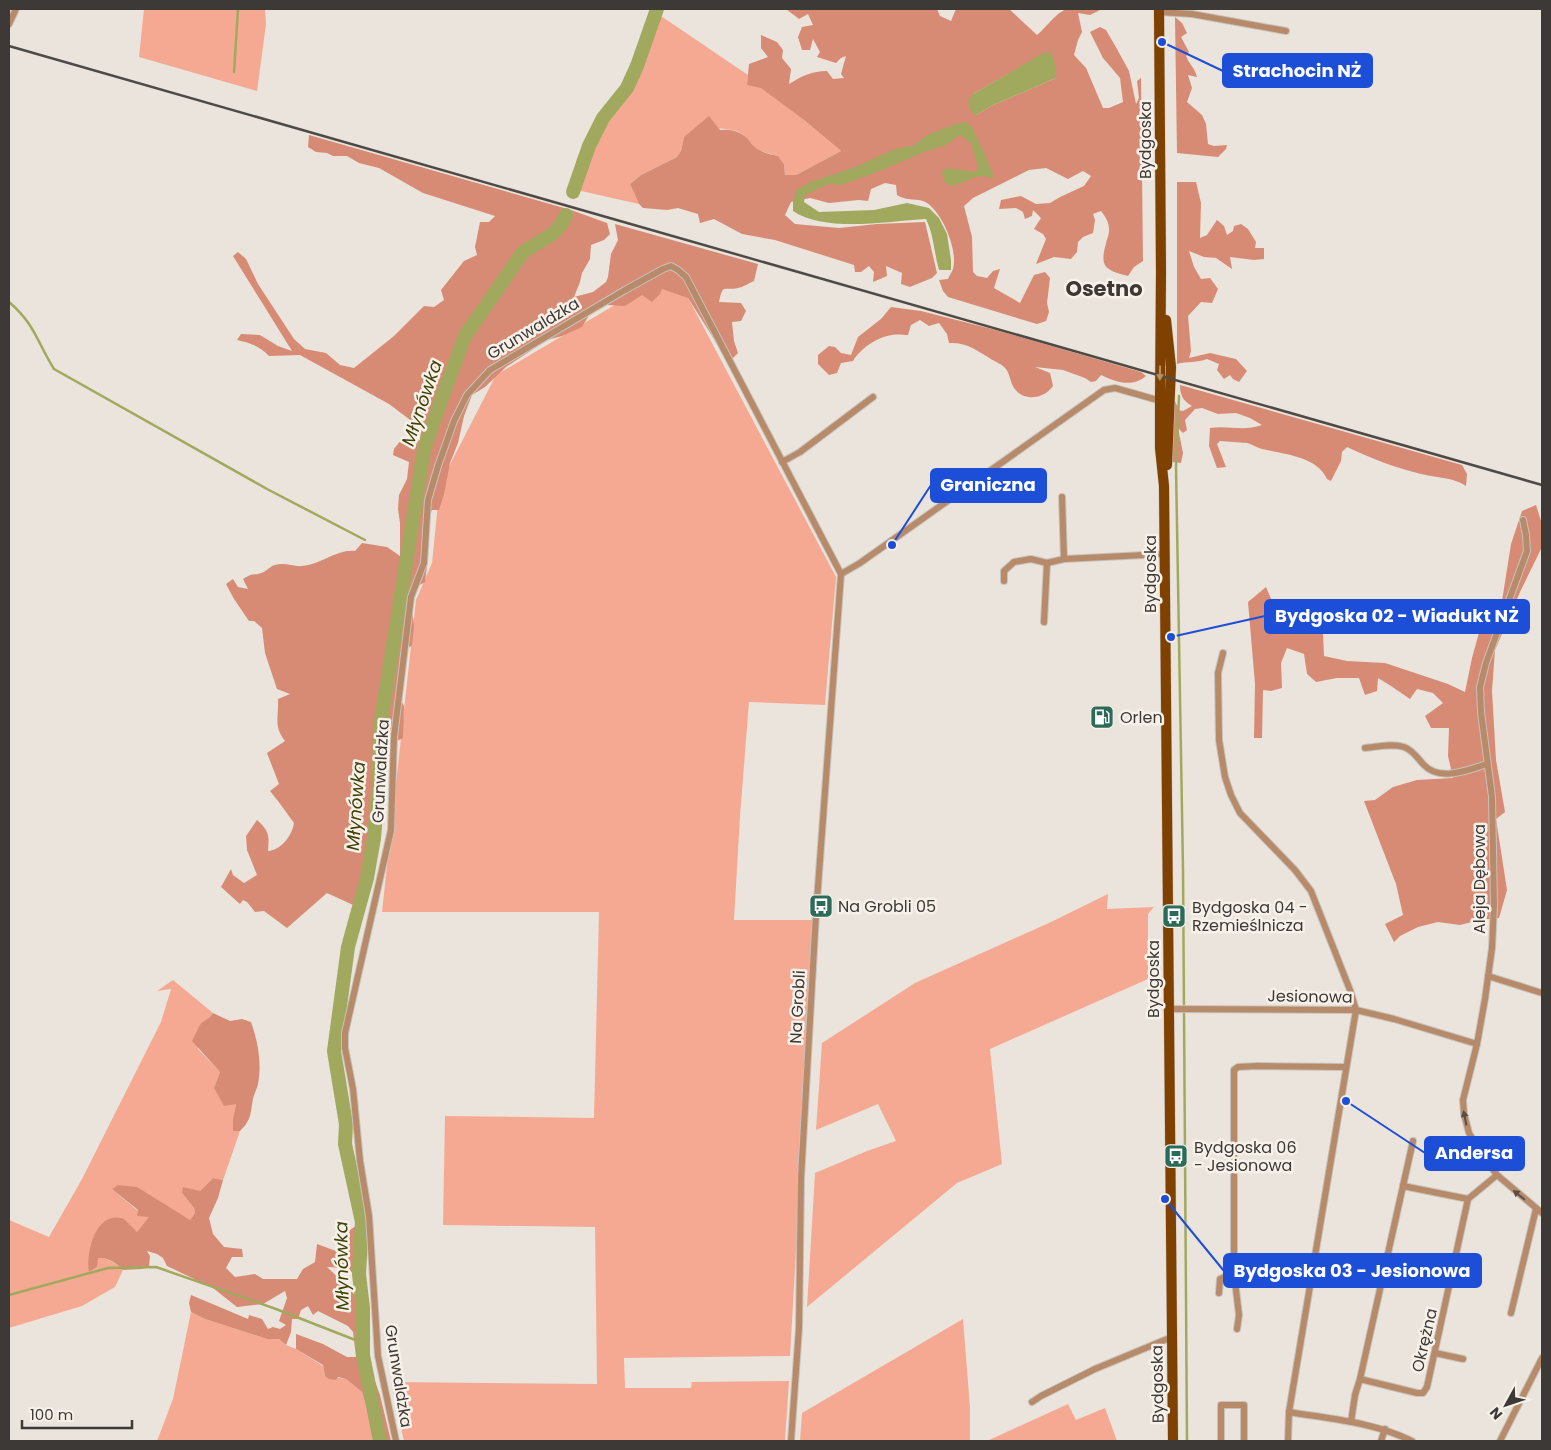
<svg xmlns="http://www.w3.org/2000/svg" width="1551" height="1450" font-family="Poppins,sans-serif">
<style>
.green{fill:#f6a992}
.forest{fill:#d78b74;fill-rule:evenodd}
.water{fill:#a1a95e}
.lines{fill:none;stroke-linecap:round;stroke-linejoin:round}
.stream{stroke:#a1a95e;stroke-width:2.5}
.river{stroke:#a1a95e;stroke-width:14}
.street-casing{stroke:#c7c2bb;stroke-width:8}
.primary-casing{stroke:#c7c2bb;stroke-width:11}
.street{stroke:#b78a6a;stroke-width:6}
.primary{stroke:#7f4100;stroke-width:10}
.rail{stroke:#4e4b47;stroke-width:2.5}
.oneway{fill:#b59069}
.oneway2{fill:#5b4d43}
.labels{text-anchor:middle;stroke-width:5;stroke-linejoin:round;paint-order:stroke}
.street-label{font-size:16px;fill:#3c3936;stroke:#f7f1e9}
.poi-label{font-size:16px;fill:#3c3936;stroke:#f7f1e9;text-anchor:start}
.water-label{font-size:18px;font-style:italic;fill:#3e4206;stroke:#f7f1e9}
.district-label{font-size:21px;font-weight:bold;fill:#3d3832;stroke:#f7f1e9}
.leader{fill:none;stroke:#1d4ed8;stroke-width:2}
.callout-dot{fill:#1d4ed8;stroke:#f7f1e9;stroke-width:2}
.callout{fill:#1d4ed8;stroke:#1d4ed8;stroke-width:2}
.callout-label{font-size:18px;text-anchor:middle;font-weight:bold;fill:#fff}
</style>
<rect width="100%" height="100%" fill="#eae4dc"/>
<g class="green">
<path d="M144 9H265L266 24 257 91 139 57Z"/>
<path d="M661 16 748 75 747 85 761 87 804 120 841 151 796 175H785L784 164 778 156C771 154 763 153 756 148 750 143 746 136 739 132 728 127 708 129 696 128L684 137 681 151 677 157 641 175 630 184 639 204 581 191 573 180 577 158 601 113 626 85 635 66 641 69Z"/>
<path d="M669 273 678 279 836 577 825 705 749 702 740 816 734 920H815L790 1356 624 1358 625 1388H691L692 1382 789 1381 785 1441H404L391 1382 597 1384 595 1227 443 1225 445 1116 594 1118 599 912H382L416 600 432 563 440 484 496 375Z"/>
<path d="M1108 894 1107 909 1154 907 1148 914V979L990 1049 1002 1164 957 1183 807 1307 815 1173 867 1151 896 1141 878 1104 816 1130 822 1043 915 983 1051 922Z"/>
<path d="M173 980 213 1013 210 1017 201 1023 198 1049 220 1072 214 1088 236 1103 233 1131H240L223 1180 213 1178 200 1191 182 1193 194 1208 195 1213 190 1220 119 1185 112 1189 138 1211 150 1217 137 1233 112 1218 89 1272 97 1267V1258C109 1258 114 1262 123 1270L115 1287 82 1306 9 1328V1220L49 1237 82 1179 161 1022 171 989 157 991Z"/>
<path d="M191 1312 205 1319 267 1339H279L286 1345 296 1349 323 1366 325 1376 346 1379 362 1392 376 1441H157L173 1399Z"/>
<path d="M963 1319 970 1408V1441H800L802 1413Z"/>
<path d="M1068 1404 1076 1420 1105 1408 1117 1441H987Z"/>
</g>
<g class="forest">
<path d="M786 9H937L940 16 951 21 956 9H1009L1037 35C1047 27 1057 11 1068 9 1079 7 1091 9 1102 9L1090 15 1078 13 1082 32 1078 40 1074 55 1086 68 1103 108H1109L1123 102 1120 78 1103 58 1090 32 1100 27 1106 30 1117 49 1129 71 1136 104 1139 98 1137 81 1141 78 1143 261 1134 267 1128 276C1122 274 1114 273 1109 269 1096 261 1110 238 1109 229 1109 222 1105 216 1101 211L1093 214 1095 220 1093 233 1083 237 1078 242 1077 252 1071 259 1054 257 1036 264 1046 239 1043 234 1034 229 1041 218 1033 210 1032 216 1025 219 1023 212 1016 208 999 209 1001 200 1021 196 1036 204 1050 203 1060 197 1084 186 1091 176 1083 171 1068 179 1046 168 1029 170 973 198 964 206 972 237 973 272 977 276 987 278 993 271 1000 269 994 288 1020 303 1034 275 1045 272 1050 278 1047 303 1049 312 1046 321 1037 324 948 297 943 291 939 280 948 279C949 276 952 272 953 269 958 250 943 214 927 203 919 197 906 202 897 195L896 185 885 183 871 189 868 201 859 200 829 203 810 198 791 202 785 215 795 224 839 228 877 224 925 222 937 273 932 278 910 287 901 284 902 273 886 266 887 276 873 282 874 272 869 266 861 272H855L854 265 775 240 742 234 714 219 700 223 698 214 678 208 667 210 643 208 639 204 630 184 641 175 677 157 681 151 684 137 709 116 720 130C731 129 739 131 747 138 750 141 752 145 755 147 762 153 770 154 778 156L784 164 785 175H796L841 151 804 120 761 88 747 85 749 64 768 57 761 48V35L777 42 783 50 782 58 791 69 789 84C802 76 812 71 827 71L833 79 844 78 841 74 846 56 841 58 836 63 817 57 820 52 813 39 810 50H802L798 37 802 27 813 25 808 14 799 19ZM1008 74 1056 78 991 106 976 115 973 94Z"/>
<path d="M1175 17 1182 23 1187 33 1181 37 1189 52 1186 56C1189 64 1195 68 1197 77L1188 75 1192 88 1187 102 1202 115 1206 124 1208 144 1214 146 1227 145 1226 149 1218 157 1177 153Z"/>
<path d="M309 135 571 210 607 223 610 234 604 240 591 245 590 259 582 273 580 282 574 297 593 292 606 282 608 277 611 254 618 240 615 224 758 264 754 281C749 283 744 287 738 288 723 291 723 283 719 302L741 303 746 311 741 321 732 322 734 341 738 353 730 361 726 358 688 298 662 289 660 294 652 302 642 295 625 306 607 305 591 312 582 327 562 336 547 340 506 367 485 387 472 395 464 416 458 443 450 463 444 494 439 510H432L423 528 422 548 428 558 425 582 413 589C408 604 413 610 414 625 414 632 412 639 412 646L402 649 399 696 404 706 403 738 384 747 383 803 377 847 364 910 327 893 287 928 264 911 255 912 247 902 243 900 240 904 221 887 231 869 233 875 244 883 257 875 247 850 246 836 257 820C270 832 269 835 268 851 281 850 292 836 294 823L278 801 270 791 279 784 267 753 285 741C273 726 279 716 278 699L290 694 277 689 265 653 262 628 254 621H249L234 599 226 584 233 579 238 587 248 589 243 579C254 572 253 576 261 573 266 572 270 566 275 565 285 562 294 567 302 566 320 565 337 549 355 551L362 543 387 547 400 556V523L398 509 399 495 407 479 409 462 393 455 394 449 401 440 413 443 420 440 421 428 389 404 300 355 269 356C260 346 250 343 237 340L241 334 260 335 278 346 292 351 233 256 238 252 246 259 258 284 294 339 305 349 326 353 340 365 354 368 394 336 424 306 434 307 444 300 441 290 464 261 477 255 475 247 480 222H489L495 216 423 193 379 168 359 163 347 156H333L327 153 316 152 308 147Z"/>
<path d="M1177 182H1196L1201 203 1200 238 1207 235 1217 220 1224 226 1227 235 1233 231 1234 226 1241 224 1248 229 1256 242 1255 248H1264V259L1254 260 1230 257 1232 269 1216 258 1204 257 1189 251 1194 267 1201 279 1210 278 1218 289 1212 303 1201 302 1188 316 1191 351 1189 358 1210 353 1236 359 1247 371 1239 382 1233 379 1230 375 1224 379 1217 370 1219 364 1207 359C1197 363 1187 361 1177 364Z"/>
<path d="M891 307 921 311 996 330 1141 372 1146 376C1132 388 1116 382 1101 375L1096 381 1091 382 1085 378 1063 370 1035 367 1050 373 1053 386C1044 399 1024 402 1014 388 1010 382 1010 372 1004 367 1000 363 993 361 988 357 974 349 966 342 949 343L947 334 939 323 929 326 920 320 911 325 908 335C903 335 897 334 892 335 877 337 860 349 853 361L841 363 837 373 829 375 818 364V355L829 346 835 347 841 353 851 355 858 337 881 319Z"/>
<path d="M1180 385 1462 465 1467 474 1466 486C1453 477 1437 478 1421 474 1396 468 1370 458 1347 447L1342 452 1341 461 1331 481 1327 479C1317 456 1283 454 1262 449 1257 448 1252 444 1247 443 1238 442 1229 442 1220 441L1217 444 1226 467 1217 468 1209 446 1210 428C1229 425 1242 432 1262 425L1250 418 1236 413 1218 414 1202 408 1195 409 1185 420 1187 430 1183 433 1178 428 1183 453 1181 463 1172 462 1173 442 1170 424 1174 399 1179 410 1183 411 1192 406C1183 401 1180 395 1180 385Z"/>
<path d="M1536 505 1542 524V547L1520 592 1495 650 1492 691 1496 760 1505 812 1496 819 1507 890 1499 918 1480 920 1460 925 1438 922 1418 927 1400 936 1394 942 1385 924 1403 915 1396 884 1364 801 1375 800 1393 787 1417 780 1453 778 1448 756 1449 728H1431L1425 716 1443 703 1433 693 1417 689 1410 699 1391 686 1378 678 1377 691 1365 695 1359 678H1337L1316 682 1307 674 1304 654 1287 648 1281 663 1282 688 1271 691 1263 690 1262 738H1254L1255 684 1248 602 1266 587 1279 618 1323 633 1324 656 1347 661 1385 663 1448 684 1465 692 1472 658 1485 611 1502 601 1511 544 1522 511Z"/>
<path d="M213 1013 230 1021 242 1019 251 1022C258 1042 262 1063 258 1084 257 1089 254 1094 253 1099 250 1114 252 1119 240 1131H233V1120L236 1104 224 1106 214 1088 220 1072 192 1041 201 1023 210 1017Z"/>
<path d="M213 1178 223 1180 218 1198 209 1218 213 1234 224 1247 242 1249 243 1257H232L226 1268 235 1277 255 1274 263 1279H297L303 1269 315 1262 317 1244 344 1254 347 1232 360 1223 361 1257 365 1279 344 1268 327 1267 347 1286 368 1310V1362L380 1395 391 1441H376L362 1392 346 1379 338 1377 336 1380 329 1379 325 1376 323 1365 296 1349V1334L323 1344 347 1357H356L353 1332 348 1326 318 1311 313 1315 308 1306 301 1310 298 1319H292L291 1332 286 1345 279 1339H267L205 1319 191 1312 189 1303 191 1295 248 1319 249 1315 262 1319 268 1329 273 1327 280 1329 286 1325 279 1321 287 1298 285 1291 263 1304 237 1307 213 1288 167 1266 163 1258 157 1254 147 1251 150 1256 149 1267 142 1269 123 1270C115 1262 109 1258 98 1258L97 1267 89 1272C86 1256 93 1222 112 1218 116 1217 121 1218 124 1219L137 1232 149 1217 137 1216 138 1210 112 1189 118 1185 137 1187 190 1220 195 1213 194 1208 182 1193 183 1187 200 1191Z"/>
</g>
<g class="water">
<path d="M1051 52 1055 64 1056 78 991 106 976 115 971 112 968 100 973 94 1043 53Z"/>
<path d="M962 122C965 123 968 123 970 125 974 129 993 172 994 178 990 178 985 176 981 176 966 177 945 199 942 172L947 168 976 172 978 167 971 143 960 135 946 145 924 152 877 172 841 185 828 184 805 195 804 202 819 212 874 210 907 203 929 208 939 218 947 234 951 260V270H939C934 253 934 235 926 219 888 221 825 233 793 211V202L796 190 811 182 855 167 895 149 913 146 929 134Z"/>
</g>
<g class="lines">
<g class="stream">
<path d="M234 72 238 9"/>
<path d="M9 302C35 324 37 342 54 369L267 489 365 540"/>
<path d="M1179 396 1176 467 1183 869 1187 1441"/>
<path d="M9 1295 108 1268 156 1267 276 1309 363 1343"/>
</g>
<g class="river">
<path d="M573 192 589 146 603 118 627 88 637 66 657 9"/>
<path d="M380 1441 363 1355V1308L359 1274 362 1222 345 1144 346 1124 334 1051 348 947 367 878 374 838 379 779 380 727 424 450 444 392 465 336 523 252 551 235 561 225 566 215"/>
</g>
<g class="street-casing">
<g id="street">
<path d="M1159 12 1192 14 1286 31"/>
<path d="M9 24 16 9"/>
<path d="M782 462 800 452 873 397"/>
<path d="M1062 497 1064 559"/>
<path d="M1523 520 1526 535 1527 551 1486 663 1480 687 1481 712 1492 797 1494 905 1492 948 1485 999 1477 1044 1463 1100 1464 1114 1469 1133 1481 1153 1497 1175 1542 1213"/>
<path d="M841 574 860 563 1104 390 1115 388 1161 401"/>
<path d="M1004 581V571L1014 562 1031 559 1047 563 1064 559 1165 554"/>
<path d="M1044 622 1047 563"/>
<path d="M1223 653 1218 673 1219 740 1225 777 1231 795 1240 813 1295 870 1311 891 1350 990 1356 1010 1289 1412 1288 1441"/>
<path d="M1365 748C1377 747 1392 743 1404 747 1413 750 1418 759 1424 765 1440 782 1468 770 1487 764"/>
<path d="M1488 976 1542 993"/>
<path d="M1168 1009 1356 1010 1394 1019 1477 1044"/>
<path d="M1403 1186 1413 1141"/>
<path d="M1311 1273H1234V1070L1238 1067 1257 1066 1346 1067"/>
<path d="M1219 1293 1220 1279 1234 1273 1239 1315 1237 1329"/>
<path d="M1511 1313 1536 1209"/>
<path d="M1435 1353 1463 1359"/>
<path d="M1360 1379 1403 1186 1468 1199"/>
<path d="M1032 1402 1041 1396 1095 1369 1172 1337"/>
<path d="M1289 1412C1331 1419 1373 1422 1412 1441"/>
<path d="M1351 1422 1355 1395 1360 1379 1417 1393H1423L1427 1387 1468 1199 1497 1175"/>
<path d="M396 1441 378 1356 369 1216 360 1161 353 1089 345 1048V1033L391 830 394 737 411 597 424 563 428 500 438 466 454 421 467 395 490 370 625 290 663 269 671 266 678 270 686 277 841 574"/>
<path d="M791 1441 799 1328 801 1178 816 914 841 574"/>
<path d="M1221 1441V1405H1244V1441"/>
<path d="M1381 1441 1385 1429"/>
<path d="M1500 1441 1542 1358"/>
</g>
</g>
<g class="primary-casing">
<g id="primary">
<path d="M1159 9 1161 272 1160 400V448L1164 486 1173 1441"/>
<path d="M1166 320 1171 367 1167 465"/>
</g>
</g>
<use href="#street" class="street"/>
<use href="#primary" class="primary"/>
<path class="rail" d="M9 46 1542 485"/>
</g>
<defs><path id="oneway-solid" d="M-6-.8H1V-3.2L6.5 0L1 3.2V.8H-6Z" transform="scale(1.25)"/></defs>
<use class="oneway" href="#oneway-solid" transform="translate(1160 373) rotate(91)"/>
<g class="oneway2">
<use href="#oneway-solid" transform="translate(1465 1118) rotate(-101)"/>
<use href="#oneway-solid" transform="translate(1519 1195) rotate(-141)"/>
</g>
<defs>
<g id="fuel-square" transform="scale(1.25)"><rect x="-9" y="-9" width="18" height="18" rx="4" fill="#2b6b58" stroke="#f7f1e9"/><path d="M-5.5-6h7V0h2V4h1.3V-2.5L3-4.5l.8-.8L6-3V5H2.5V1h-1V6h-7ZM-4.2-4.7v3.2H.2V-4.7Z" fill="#fff"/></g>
<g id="bus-square" transform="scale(1.25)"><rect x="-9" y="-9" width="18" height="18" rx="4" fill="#2b6b58" stroke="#f7f1e9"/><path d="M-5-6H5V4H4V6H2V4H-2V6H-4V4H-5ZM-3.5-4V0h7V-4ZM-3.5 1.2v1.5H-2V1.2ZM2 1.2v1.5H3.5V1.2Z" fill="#fff"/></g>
</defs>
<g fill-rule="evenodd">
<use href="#fuel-square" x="1102" y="717"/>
<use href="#bus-square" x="821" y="906"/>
<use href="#bus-square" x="1174" y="916"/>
<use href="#bus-square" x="1176" y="1156"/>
</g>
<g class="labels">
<g class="street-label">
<text transform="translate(1145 140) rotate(-90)" y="6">Bydgoska</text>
<text transform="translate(533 328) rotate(-31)" y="6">Grunwaldzka</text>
<text transform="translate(1150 574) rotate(-90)" y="6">Bydgoska</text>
<text transform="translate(380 771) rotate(-87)" y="6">Grunwaldzka</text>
<text transform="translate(1479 879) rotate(-90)" y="6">Aleja Dębowa</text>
<text transform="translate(1153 979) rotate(-90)" y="6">Bydgoska</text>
<text transform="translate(1310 996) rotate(1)" y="6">Jesionowa</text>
<text transform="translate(797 1007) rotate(-87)" y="6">Na Grobli</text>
<text transform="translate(1424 1340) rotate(-77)" y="6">Okrężna</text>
<text transform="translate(399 1376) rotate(81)" y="6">Grunwaldzka</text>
<text transform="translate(1157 1384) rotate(-91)" y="6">Bydgoska</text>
</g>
<g class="poi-label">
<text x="1120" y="723">Orlen</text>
<text x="838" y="912">Na Grobli 05</text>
<text x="1192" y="913">Bydgoska 04 -<tspan x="1192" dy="18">Rzemieślnicza</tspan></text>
<text x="1194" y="1153">Bydgoska 06<tspan x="1194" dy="18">- Jesionowa</tspan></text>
</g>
<g class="water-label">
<text transform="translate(422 403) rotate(-71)" y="6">Młynówka</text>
<text transform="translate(356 806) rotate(-86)" y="6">Młynówka</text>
<text transform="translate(342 1266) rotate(-91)" y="6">Młynówka</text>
</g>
<g class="district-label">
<text x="1104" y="296">Osetno</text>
</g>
</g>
<path class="leader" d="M1162 42L1223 71M892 545L931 485M1171 637L1265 616M1346 1101L1425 1153M1165 1199L1224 1271"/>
<g class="callout-dot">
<circle cx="1162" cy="42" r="5"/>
<circle cx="892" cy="545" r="5"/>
<circle cx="1171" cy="637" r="5"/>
<circle cx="1346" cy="1101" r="5"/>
<circle cx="1165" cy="1199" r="5"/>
</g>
<g class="callout">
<rect x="1223" y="54" width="149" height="33" rx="5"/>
<rect x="931" y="469" width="115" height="33" rx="5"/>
<rect x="1265" y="600" width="264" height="33" rx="5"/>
<rect x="1425" y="1137" width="99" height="33" rx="5"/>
<rect x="1224" y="1254" width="257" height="33" rx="5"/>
</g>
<g class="callout-label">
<text x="1297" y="77">Strachocin NŻ</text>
<text x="988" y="491">Graniczna</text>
<text x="1397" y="622">Bydgoska 02 - Wiadukt NŻ</text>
<text x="1474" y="1159">Andersa</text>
<text x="1352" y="1277">Bydgoska 03 - Jesionowa</text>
</g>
<rect width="1551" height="1450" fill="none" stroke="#3c3936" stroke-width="20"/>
<g transform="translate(1506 1405) rotate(230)" stroke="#f7f1e9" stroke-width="4" paint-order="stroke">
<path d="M0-4L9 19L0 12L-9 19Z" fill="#3c3936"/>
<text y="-8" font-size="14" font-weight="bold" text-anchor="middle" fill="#3c3936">N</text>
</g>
<path d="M22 1420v8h110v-8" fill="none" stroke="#3c3936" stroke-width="2.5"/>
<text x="30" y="1420" font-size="15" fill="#3c3936" stroke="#f7f1e9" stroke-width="4" paint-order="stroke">100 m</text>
</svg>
